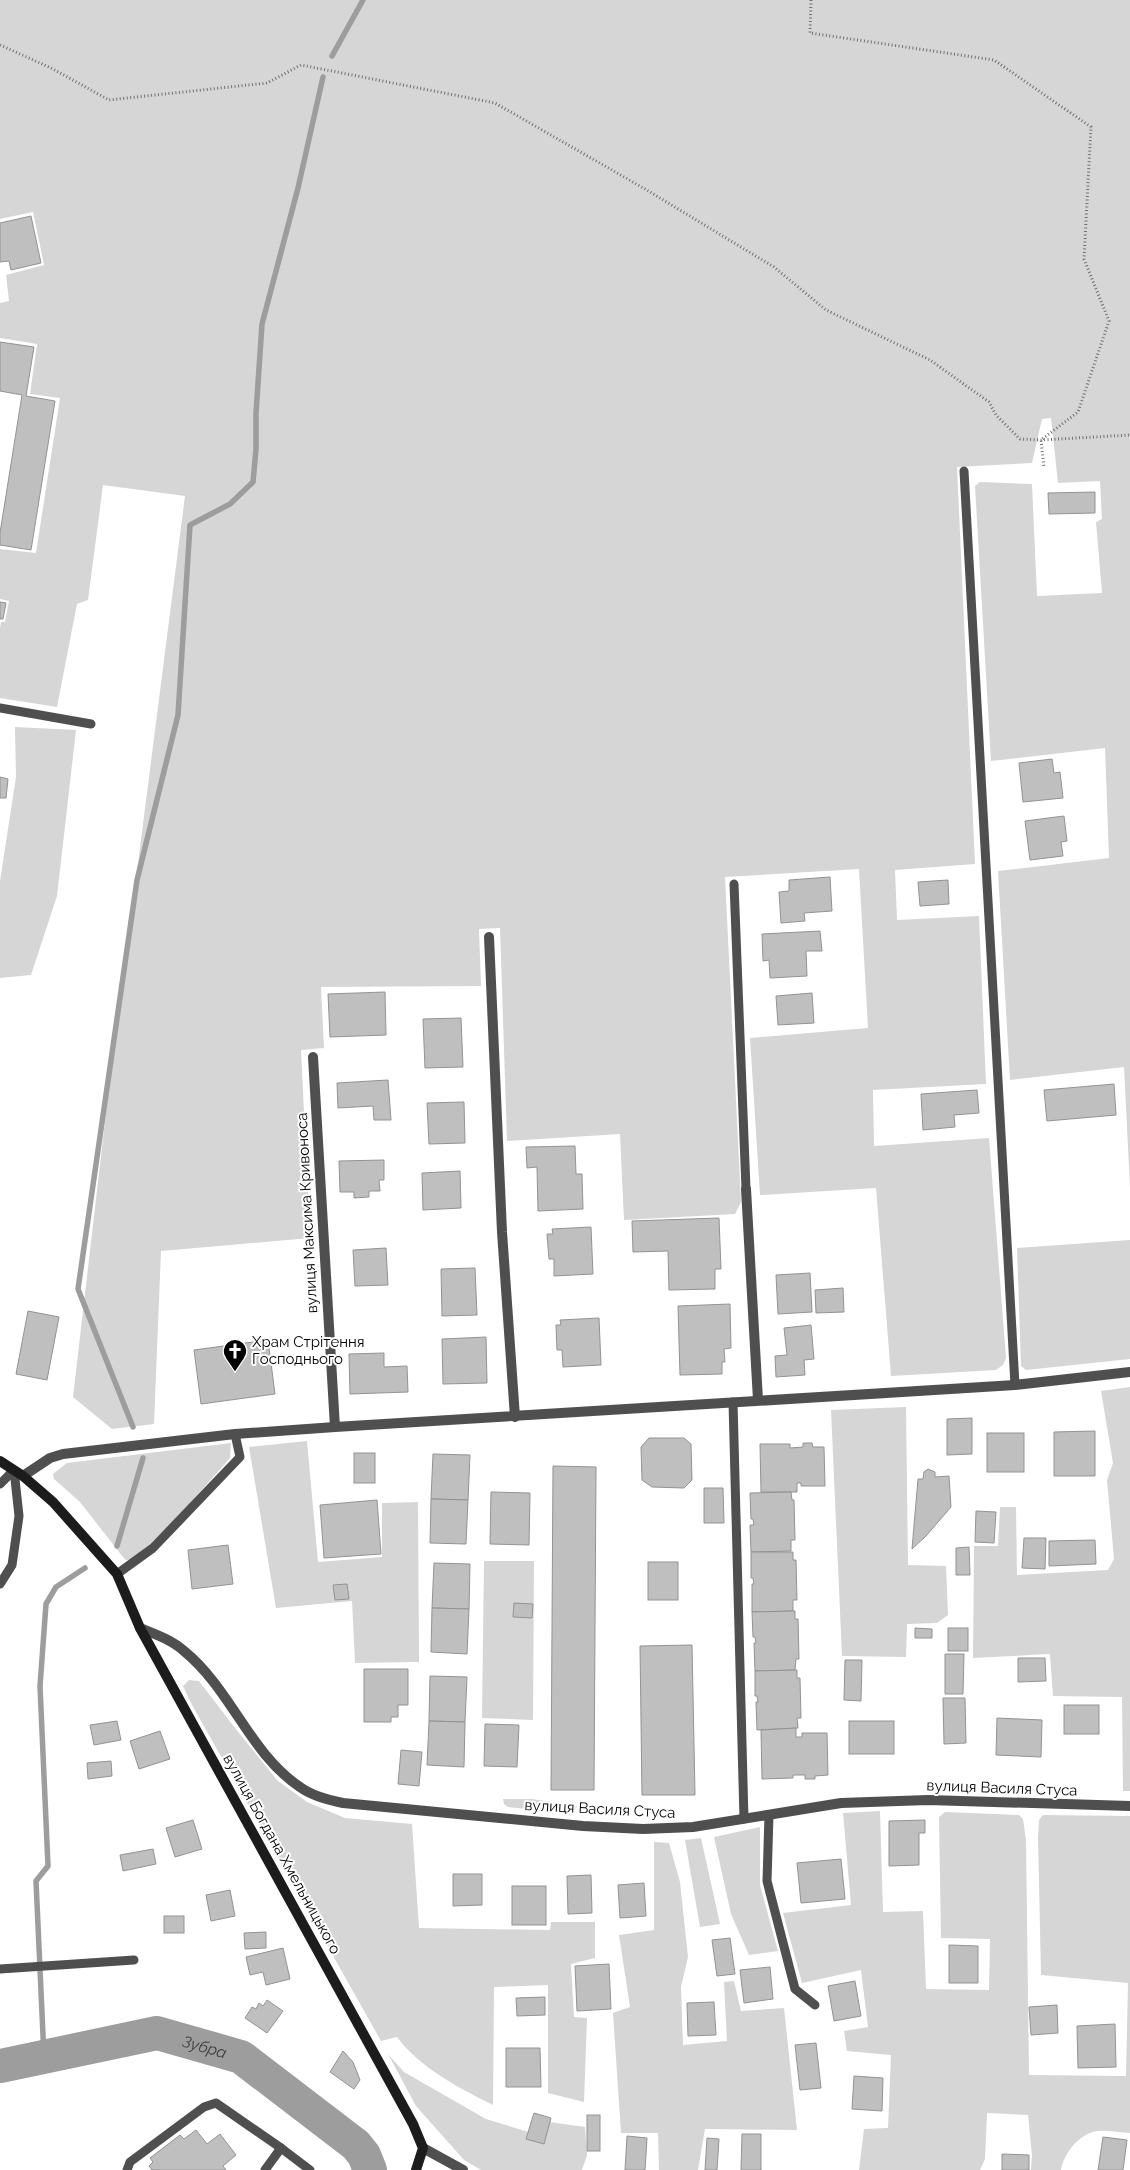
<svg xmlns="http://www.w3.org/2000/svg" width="1130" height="2170" font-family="Raleway,sans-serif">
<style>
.green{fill:#d6d6d6}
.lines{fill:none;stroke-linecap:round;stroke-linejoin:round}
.stream{stroke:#9d9d9d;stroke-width:5.5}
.river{stroke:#9d9d9d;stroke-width:34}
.building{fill:#bfbfbf;stroke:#939393}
.path{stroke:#717171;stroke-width:3;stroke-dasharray:1 2.5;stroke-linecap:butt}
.service{stroke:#4f4f4f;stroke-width:9}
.minor{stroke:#4f4f4f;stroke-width:10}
.tertiary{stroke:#4f4f4f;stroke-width:10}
.secondary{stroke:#1c1c1c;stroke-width:10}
.labels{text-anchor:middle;stroke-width:4;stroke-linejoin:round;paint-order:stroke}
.street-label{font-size:15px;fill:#000;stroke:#fff}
.poi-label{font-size:15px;fill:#000;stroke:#fff;text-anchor:start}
.water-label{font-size:16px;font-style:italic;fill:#3e3e3e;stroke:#fff}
</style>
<rect width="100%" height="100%" fill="#fff"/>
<g class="green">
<path d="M0 0H1130V1187L1124 1067 1010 1080 998 871 1109 858 1105 748 991 761 975 486 980 482 1032 484 1037 596 1102 593 1096 522 1102 519 1100 481 1058 483 1051 418 1042 419 1032 463 957 467 975 864 895 870 897 920 979 916 986 1084 873 1090 874 1146 989 1138 1006 1358 1003 1365 996 1370 891 1376 876 1188 760 1195 750 1038 868 1028 859 869 725 877 741 1202 735 1214 624 1220 620 1134 507 1141 500 928 479 929 481 986 321 987 324 1048 301 1050 310 1238 161 1251 154 1424 112 1429 73 1397 106 1113 185 496 103 485 88 600 77 604 57 707 0 698V629L1 622H5L9 601 0 599V549L36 553 60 398 30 394 37 344 0 338V303L9 301 6 275 44 265 33 212 0 219Z"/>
<path d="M15 727 76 730 57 896 31 975 0 978V881L16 777Z"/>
<path d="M1130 1240V1359L1026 1370 1021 1366 1017 1248Z"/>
<path d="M1130 1387V1791H1123L1122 1697 1053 1696 1050 1654 973 1658 974 1546H998L1000 1507H1016L1017 1575 1108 1570 1114 1559 1107 1480 1113 1463 1101 1391Z"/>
<path d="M906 1407 908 1565 946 1566 948 1615 937 1623 907 1624 906 1657 842 1656 831 1410Z"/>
<path d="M307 1441 318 1562 382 1557V1503L418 1502 419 1662 355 1663 352 1601 276 1608 249 1447Z"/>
<path d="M231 1443 230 1458 152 1546 130 1560H126L123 1557 80 1502 54 1479 53 1474 67 1463Z"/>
<path d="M484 1561H534L533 1720 482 1718Z"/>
<path d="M189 1680 199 1681 235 1728 278 1781 307 1802 345 1818 412 1824 419 1928 550 1930 551 1922H595V1958L571 1964 574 2017 587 2018 584 2102 548 2093V1985L494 1987 493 2105C459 2088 420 2068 397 2037L381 2041 192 1705 183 1686Z"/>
<path d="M503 1799H532L577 1806 574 1813 571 1814 508 1807 504 1804Z"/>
<path d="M880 1811 883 1912 923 1911 926 1989 989 1990 990 1939 941 1938 939 1817 945 1812 1019 1815 1023 1819 1026 1840 1029 2075 1126 2076 1128 1983 1041 1975 1038 1838 1039 1820 1043 1815 1130 1816V2133C1120 2133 1107 2130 1097 2131 1079 2134 1064 2153 1061 2170H1031L1032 2155 1028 2115 987 2113 985 2159 980 2170H859L864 2129 888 2128 891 2055 847 2051 844 2031 868 2027 861 1970 802 1983 783 1913 851 1905 843 1813Z"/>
<path d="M760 1827V1885L778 1951 749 1955 731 1914 714 1837Z"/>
<path d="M701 1838 720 1924 700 1927 685 1840Z"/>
<path d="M654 1842 669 1843 680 1882 688 1957 681 1987 683 2045 727 2041 724 1982 734 1981 741 2011 784 2008 797 2130 705 2129 698 2170H659L658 2133H621L613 2013 630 2007 619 1935 654 1930Z"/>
<path d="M388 2054 404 2072 486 2119 535 2134 542 2121 585 2127 587 2155 582 2170H481L464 2160 416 2106Z"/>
</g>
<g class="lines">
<g class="stream">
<path d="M332 56 363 0"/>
<path d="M133 1427 78 1289 137 880 178 715 190 525 230 504 253 482 256 449V413L262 324 298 188 323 77"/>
<path d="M117 1546 143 1458"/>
<path d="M44 2057 36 1881 48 1866 40 1686 46 1604 56 1587 85 1568"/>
</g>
<path class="river" id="s1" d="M0 2066 157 2033 241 2057 356 2145 364 2155 370 2170"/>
</g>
<g class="building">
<path d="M31 216 41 263 11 270 9 261 0 262V223Z"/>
<path d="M0 342 34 347 26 396 55 401 31 550 0 545V533L22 395 0 391Z"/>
<path d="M1095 492V513L1049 514 1048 493Z"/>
<path d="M0 602 6 603 3 619H0Z"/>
<path d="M1052 759 1054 773 1060 772 1063 798 1023 802 1019 763Z"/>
<path d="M0 777 8 779 6 798H0Z"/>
<path d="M1064 816 1067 841 1061 842 1063 856 1030 860 1025 821Z"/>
<path d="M830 877 832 911 804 913 805 921 781 923 779 892 789 891V880Z"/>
<path d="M948 880 949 904 920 906 918 882Z"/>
<path d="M820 931 822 951H806L807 976 770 978 769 960 763 961 762 934Z"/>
<path d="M385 992 386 1035 330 1037 328 994Z"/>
<path d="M812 993 814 1023 778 1025 776 996Z"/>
<path d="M461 1018 463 1067 425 1068 423 1019Z"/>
<path d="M388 1080 391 1120H374L373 1106 338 1108 337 1083Z"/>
<path d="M1114 1084 1116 1115 1047 1121 1044 1090Z"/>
<path d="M977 1090 979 1113 954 1115 955 1127 923 1130 921 1094Z"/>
<path d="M464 1102 465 1143 429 1144 427 1103Z"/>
<path d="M575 1146 576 1174H582L583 1209 538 1211 537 1167 527 1168 526 1147Z"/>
<path d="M384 1160V1180H379L380 1191H369V1197L354 1198V1192H340L339 1161Z"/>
<path d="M460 1171 461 1208 423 1210 422 1173Z"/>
<path d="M719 1218 721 1269H715V1289L669 1290 668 1251 633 1252 632 1221Z"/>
<path d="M591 1227 593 1274 554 1276V1259H549L547 1234H553L552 1229Z"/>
<path d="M386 1248 388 1285 355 1286 353 1250Z"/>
<path d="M475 1268 477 1315 442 1316 441 1269Z"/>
<path d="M810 1273 812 1312 778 1314 776 1275Z"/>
<path d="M843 1288 844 1312 816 1313 815 1290Z"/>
<path d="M730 1304 731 1348 724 1349 725 1362H722V1374L680 1375 678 1306Z"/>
<path d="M28 1311 59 1317 47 1380 16 1374Z"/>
<path d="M599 1318 601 1365 563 1367 562 1350H557L556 1325H561L560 1320Z"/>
<path d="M811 1325 814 1359 804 1360 805 1375 776 1377 775 1356 787 1355 784 1328Z"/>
<path d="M486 1337 487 1383 443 1384 442 1339Z"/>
<path d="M268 1340 275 1394 201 1404 194 1350Z"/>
<path d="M384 1353V1367L407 1366 408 1392 350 1394 349 1354Z"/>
<path d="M972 1418V1454L947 1455V1419Z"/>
<path d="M1095 1431V1476H1054V1432Z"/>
<rect x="987" y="1433" width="37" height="39"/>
<path d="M649 1438H684L691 1444 692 1480 684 1488 652 1487 642 1480 641 1447Z"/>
<path d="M803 1443H812L813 1447H824L825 1486H801V1483H797V1492H761L760 1444H790V1448L803 1447Z"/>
<rect x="354" y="1453" width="21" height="30"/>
<path d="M433 1454 470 1455 468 1500 431 1499Z"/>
<path d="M553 1466 596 1467 594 1790H551Z"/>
<path d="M928 1469 935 1472V1477L949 1476 951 1507 926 1536 912 1549 918 1479H923L924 1472Z"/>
<path d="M704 1488H723L724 1523H704Z"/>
<path d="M491 1492 530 1493 529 1545 490 1544Z"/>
<path d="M791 1492 792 1500H794L795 1540H791V1551L751 1552 750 1525H754L753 1519H751L750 1493Z"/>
<path d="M431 1499 468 1500 466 1544 430 1543Z"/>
<path d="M377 1500 381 1554 324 1558 320 1505Z"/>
<path d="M976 1511 996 1512 994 1543 975 1542Z"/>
<path d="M1024 1538H1046L1045 1569 1022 1568Z"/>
<path d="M1095 1540 1096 1564 1049 1566V1541Z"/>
<path d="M228 1545 233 1584 192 1589 188 1550Z"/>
<path d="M969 1547 970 1575H956V1548Z"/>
<path d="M751 1552H793V1560H796L797 1600H793V1611L752 1612V1584H754L753 1578H751Z"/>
<rect x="648" y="1562" width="30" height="38"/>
<path d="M434 1563 470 1564 469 1609 432 1608Z"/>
<path d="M347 1584 349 1599 335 1600 333 1585Z"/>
<path d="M514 1603 533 1604 532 1618 513 1617Z"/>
<path d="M432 1608 469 1609 467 1654 431 1652Z"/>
<path d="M795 1611V1619H798L799 1659H796L795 1670 755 1671 754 1643H756L755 1637H753L752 1612Z"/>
<path d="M915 1628 932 1629V1638H915Z"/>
<rect x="948" y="1628" width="20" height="23"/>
<path d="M692 1645 695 1795H642L640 1646Z"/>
<path d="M945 1654H964L963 1694H945Z"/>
<path d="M1018 1658H1045L1046 1681 1018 1682Z"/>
<path d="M845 1660H862L861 1701 844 1700Z"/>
<path d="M364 1669H408V1705H398V1717H391V1722H364Z"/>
<path d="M797 1670V1678H800L801 1718H797L798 1728 757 1730 756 1702H758L757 1696H755V1671Z"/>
<path d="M430 1676 467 1677 465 1722 429 1721Z"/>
<path d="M943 1698H965L966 1743 944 1744Z"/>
<rect x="1064" y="1705" width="35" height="29"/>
<path d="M997 1718 1042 1720 1041 1757 996 1755Z"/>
<path d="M117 1721 121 1740 94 1745 90 1725Z"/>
<path d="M429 1721 465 1722 464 1767 427 1765Z"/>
<rect x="849" y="1721" width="45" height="33"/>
<path d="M485 1724 519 1725 517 1767 484 1766Z"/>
<path d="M796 1728V1737H802V1733H827L828 1775 815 1776V1779H805V1775H793V1778L762 1779 761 1730Z"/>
<path d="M160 1731 170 1759 139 1769 130 1741Z"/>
<path d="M401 1750 422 1752 419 1786 398 1784Z"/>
<path d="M111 1761 112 1776 88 1779 87 1763Z"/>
<path d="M193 1820 202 1849 175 1857 166 1828Z"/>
<path d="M925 1820V1833H919V1865L889 1866V1821Z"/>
<path d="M153 1849 156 1864 123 1871 120 1855Z"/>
<path d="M841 1859 845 1899 801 1903 797 1863Z"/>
<path d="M453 1874H482V1905L453 1906Z"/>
<path d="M591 1875 592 1913 568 1914 567 1876Z"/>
<path d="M644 1883 646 1916 620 1918 618 1885Z"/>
<rect x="512" y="1886" width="34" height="39"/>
<path d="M230 1890 235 1916 211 1921 206 1895Z"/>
<rect x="164" y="1916" width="20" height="17"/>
<path d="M266 1932V1948L245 1949 244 1933Z"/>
<path d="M730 1938 735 1974 717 1976 712 1940Z"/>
<path d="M949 1945 978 1946V1983H949Z"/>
<path d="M283 1948 290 1979 266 1985 263 1972 250 1975 246 1957Z"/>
<path d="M609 1964 611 2009 577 2011 575 1966Z"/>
<path d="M770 1967 773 1999 744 2003 740 1970Z"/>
<path d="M855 1981 861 2016 834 2021 828 1986Z"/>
<path d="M545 1997V2015L517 2016 516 1998Z"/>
<path d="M267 2000 283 2011 267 2033 245 2018 252 2007 256 2009 259 2003 263 2006Z"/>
<path d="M714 2002 716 2035 688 2036 687 2003Z"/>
<path d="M1057 2005 1058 2033 1031 2035 1029 2007Z"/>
<path d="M1115 2024 1116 2067 1078 2068 1077 2026Z"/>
<path d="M816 2043 821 2088 800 2090 795 2045Z"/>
<path d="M506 2048H540L541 2087H506Z"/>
<path d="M343 2051 353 2062 360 2080 354 2089 330 2072Z"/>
<path d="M854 2076 883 2078 882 2111 852 2109Z"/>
<path d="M534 2113 551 2118 544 2144 526 2139Z"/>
<rect x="587" y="2115" width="13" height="36"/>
<path d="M196 2130 207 2144 220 2134 236 2155 223 2166 226 2170H152L149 2166 153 2162 150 2158 180 2135 184 2139Z"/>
<path d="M742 2134H761V2170H741Z"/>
<path d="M627 2136 647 2138 645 2170H625Z"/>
<path d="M1103 2137 1127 2140 1123 2170H1098Z"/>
<path d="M707 2138 719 2139 717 2170H705Z"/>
<path d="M1002 2154 1029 2155V2170H1002Z"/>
</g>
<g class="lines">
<g class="path">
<path d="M811 0 810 33 994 60 1091 127 1084 259 1109 321 1078 412 1041 440 1044 468"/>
<path d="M0 45 51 68 109 100 267 83 301 65 495 103 645 189 774 267 826 310 930 360 989 402 996 415 1020 439 1041 440 1130 435"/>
</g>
<g class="service">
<path d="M964 471 1015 1385"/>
<path d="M0 708 91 724"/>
<path d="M734 884 746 1189"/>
<path d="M733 1402 744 1819"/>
<path d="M0 1484 14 1470"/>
<path d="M117 1574 153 1548 240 1457 235 1434"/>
<path d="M0 1584 12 1565 19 1516 14 1470"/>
<path d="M769 1815 767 1881 795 1989 815 2005"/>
<path d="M0 1969 134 1960"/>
<path d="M127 2170 130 2162 204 2107 216 2103 281 2148"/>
<path d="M265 2170 281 2148 310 2170"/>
</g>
<g class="minor">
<path d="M489 937 502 1232 515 1417"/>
<path d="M313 1057 335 1427"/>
<path d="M746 1189 758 1400"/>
<path d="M23 1476 50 1458 63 1454 235 1434 335 1427 1015 1385 1130 1372"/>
</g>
<g class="tertiary">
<path d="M140 1628C155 1634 172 1640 184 1651 231 1689 250 1754 300 1787 312 1796 328 1800 343 1803L583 1826 643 1829 693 1827 841 1803 928 1800 1130 1806"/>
<path d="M423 2148 463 2170"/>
</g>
<path class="secondary" d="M0 1461 23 1476 53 1502 117 1574 140 1628 413 2124 423 2148 416 2170"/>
</g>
<defs>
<g id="church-pin" transform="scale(1.25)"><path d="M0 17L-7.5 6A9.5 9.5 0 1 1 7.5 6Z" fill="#000" stroke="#fff"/><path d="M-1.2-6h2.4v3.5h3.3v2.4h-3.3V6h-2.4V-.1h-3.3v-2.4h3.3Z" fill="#fff"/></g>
</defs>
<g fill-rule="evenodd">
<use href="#church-pin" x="235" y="1351"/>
</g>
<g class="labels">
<g class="street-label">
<text transform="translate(307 1213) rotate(-93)" y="5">вулиця Максима Кривоноса</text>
<text transform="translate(1002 1788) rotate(2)" y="5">вулиця Василя Стуса</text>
<text transform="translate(600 1809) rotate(3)" y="5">вулиця Василя Стуса</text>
<text transform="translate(282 1854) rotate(61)" y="5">вулиця Богдана Хмельницького</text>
</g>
<g class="poi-label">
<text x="252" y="1347">Храм Стрітення<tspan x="252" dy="17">Господнього</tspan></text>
</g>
<g class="water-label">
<text dy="6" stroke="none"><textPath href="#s1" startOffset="210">Зубра</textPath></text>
</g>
</g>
</svg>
